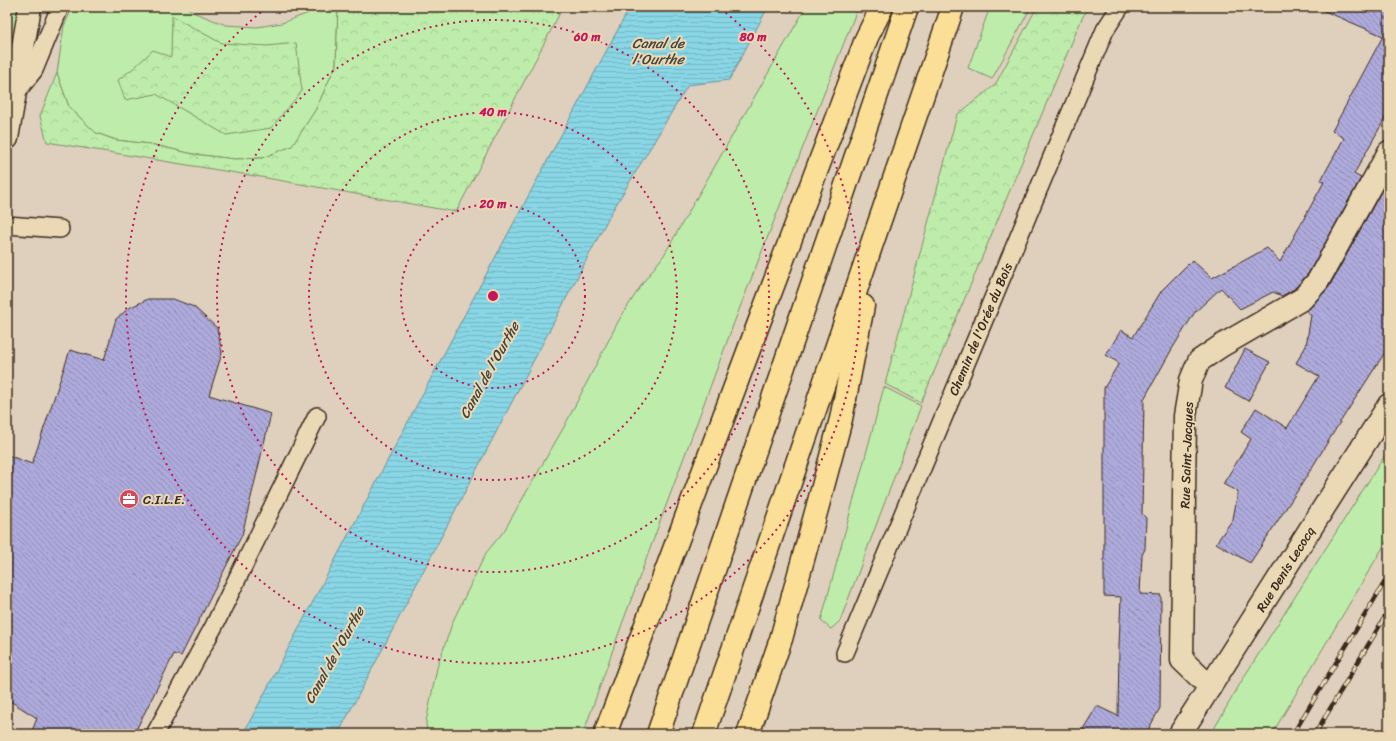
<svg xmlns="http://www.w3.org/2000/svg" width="1396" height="741" font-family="Sriracha,sans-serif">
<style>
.green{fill:#beedab;stroke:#7c8c64}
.forest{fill:url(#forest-crowns);stroke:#7c8c64}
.water{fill:url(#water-rules);stroke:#699196}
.building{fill:url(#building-back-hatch);stroke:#3b2a1e}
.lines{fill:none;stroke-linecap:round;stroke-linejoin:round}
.lane-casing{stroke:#3b2a1e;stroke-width:20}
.street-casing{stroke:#3b2a1e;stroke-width:25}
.highway-casing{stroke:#3b2a1e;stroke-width:25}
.lane{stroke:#ebd9b6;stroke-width:17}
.street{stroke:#ebd9b6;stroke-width:22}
.highway{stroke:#fbdf96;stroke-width:22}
.rail-casing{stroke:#3b2a1e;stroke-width:4.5}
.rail{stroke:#ebd9b6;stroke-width:3;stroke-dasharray:9;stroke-linecap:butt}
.ring{fill:none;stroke:#c2185b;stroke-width:2;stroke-dasharray:2 4}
.labels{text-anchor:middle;stroke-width:4;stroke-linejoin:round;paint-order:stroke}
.street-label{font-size:13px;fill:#3b2a1e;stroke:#ebd9b6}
.poi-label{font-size:13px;fill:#3b2a1e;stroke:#ebd9b6;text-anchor:start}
.water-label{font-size:14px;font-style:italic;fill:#47443c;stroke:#ebd9b6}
.centre{fill:#c2185b;stroke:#ebd9b6;stroke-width:2}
.ring-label{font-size:12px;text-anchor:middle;font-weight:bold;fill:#c2185b;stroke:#ebd9b6;stroke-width:4;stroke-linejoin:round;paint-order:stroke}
</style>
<defs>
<pattern id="forest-crowns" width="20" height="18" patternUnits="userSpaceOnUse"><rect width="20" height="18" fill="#beedab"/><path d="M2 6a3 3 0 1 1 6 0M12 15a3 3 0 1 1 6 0" fill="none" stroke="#a4cb93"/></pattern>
<pattern id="water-rules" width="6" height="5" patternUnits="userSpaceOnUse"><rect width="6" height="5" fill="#88d6e6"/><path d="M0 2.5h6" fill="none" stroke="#76b8c5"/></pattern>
<pattern id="building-back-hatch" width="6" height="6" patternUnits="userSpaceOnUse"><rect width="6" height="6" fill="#aeabdc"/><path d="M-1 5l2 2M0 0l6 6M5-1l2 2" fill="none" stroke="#8f8bb2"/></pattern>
</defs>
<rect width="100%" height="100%" fill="#dfd0be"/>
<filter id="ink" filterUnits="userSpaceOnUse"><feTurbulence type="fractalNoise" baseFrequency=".025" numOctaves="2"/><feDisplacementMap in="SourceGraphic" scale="8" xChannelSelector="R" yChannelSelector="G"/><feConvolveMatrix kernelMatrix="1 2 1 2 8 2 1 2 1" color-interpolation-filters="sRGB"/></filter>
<g filter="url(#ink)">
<g class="green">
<path d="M7 7H21L7 87Z"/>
<path d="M73 7H186L195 13 226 25 257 27 282 23 325 7H338L336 65 316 109 292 147 262 158 235 159 193 154 150 144 116 140 96 133 69 107 57 73 64 26Z"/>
<path d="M806 7H858L735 320 622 624 583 734H427L426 722 437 668 453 621 486 553 504 531 564 427 619 320 642 284 664 255Z"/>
<path d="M990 7H1031L992 79 968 68Z"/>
<path d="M884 387 921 406 840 621 831 629 821 621Z"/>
<path d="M1389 449V537L1272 734H1211L1244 677Z"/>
</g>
<g class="forest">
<path d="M338 7H563L456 212 261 177 47 142 40 116 57 73 69 107 96 133 116 140 150 144 193 154 235 159 262 158 292 146 316 109 336 65Z"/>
<path d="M1037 7H1089L1082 18 921 403 885 384 957 115 995 85Z"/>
<path d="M172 16 221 43 267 46 296 43 302 91 271 128 226 135 156 94 125 100 118 80 135 67 153 50 171 57Z"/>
</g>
<path class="water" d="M630 7H768L729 80 688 85 611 213 338 734H243L475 295Z"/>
<g class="building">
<path d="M1315 7H1389V111L1354 174 1361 178 1308 274 1294 289 1282 296 1273 292 1240 309 1221 288 1195 312 1172 349 1144 399 1142 514 1146 518 1145 549 1142 555 1140 594 1161 595 1160 708 1148 730 1157 734H1080L1097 706 1118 716 1119 646 1121 597 1104 596V388L1119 363 1106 355 1121 330 1133 337 1162 290 1192 260 1212 278 1267 248 1280 262 1324 182 1321 180 1344 138 1332 131 1383 36Z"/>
<path d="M1382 190 1389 193V346L1337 427 1300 487 1250 563 1216 543 1233 519 1238 492 1223 484 1251 439 1241 432 1256 408 1287 428 1319 376 1296 363 1306 346 1311 315 1306 311 1311 307 1329 287Z"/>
<path d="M148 299H173L194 307 217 328 222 353 209 395 271 414 242 535 181 656 174 654 134 734H31L37 718 7 699V455L32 464 70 350 104 360 116 319 129 308Z"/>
<path d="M1245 349 1270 362 1248 401 1225 388Z"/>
</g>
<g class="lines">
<g class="lane-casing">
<g id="lane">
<path d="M15 94 34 70 60 7"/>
<path d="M7 225 60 229"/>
<path d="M845 653 1105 30 1120 7"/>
<path d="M155 734 214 626 317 416"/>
</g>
</g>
<g class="street-casing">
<g id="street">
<path d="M7 138 30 7"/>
<path d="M1210 687 1182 660 1185 416 1191 380 1199 361 1221 346 1302 299 1318 281 1389 152"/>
<path d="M1180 734 1389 405"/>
</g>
</g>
<g class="highway-casing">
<g id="highway">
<path d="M605 734 757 328 867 37 882 7"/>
<path d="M658 734 907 7"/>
<path d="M704 734 953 7"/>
<path d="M748 734 781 639 818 505 841 419 863 306"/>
</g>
</g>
<use href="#lane" class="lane"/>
<use href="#street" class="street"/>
<use href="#highway" class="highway"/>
<g class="rail-casing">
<g id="rail">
<path d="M1293 734 1389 575"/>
<path d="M1315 734 1389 610"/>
</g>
</g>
<use href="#rail" class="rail"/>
</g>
</g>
<g class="ring">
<circle cx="493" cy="296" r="92"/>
<circle cx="493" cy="296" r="184"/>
<circle cx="493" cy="296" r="276"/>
<path d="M721 9A367 367 0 1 1 265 9"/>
</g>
<defs>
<g id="office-disc" transform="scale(1)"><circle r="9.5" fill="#d1495b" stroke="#ebd9b6"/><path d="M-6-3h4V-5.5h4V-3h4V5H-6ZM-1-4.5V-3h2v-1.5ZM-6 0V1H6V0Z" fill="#fff"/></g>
</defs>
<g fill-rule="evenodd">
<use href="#office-disc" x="129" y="499"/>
</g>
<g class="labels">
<g class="street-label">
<text transform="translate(980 329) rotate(-67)" y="5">Chemin de l'Orée du Bois</text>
<text transform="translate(1186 455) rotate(-88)" y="5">Rue Saint-Jacques</text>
<text transform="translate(1285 569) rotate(-58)" y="5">Rue Denis Lecocq</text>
</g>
<g class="poi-label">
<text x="143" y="504">C.I.L.E.</text>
</g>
<g class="water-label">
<text x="658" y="48">Canal de<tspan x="658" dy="16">l'Ourthe</tspan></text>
<text transform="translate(489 370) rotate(-61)" y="5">Canal de l'Ourthe</text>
<text transform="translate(334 655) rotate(-61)" y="5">Canal de l'Ourthe</text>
</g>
</g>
<circle cx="493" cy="296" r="6" class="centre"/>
<g class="ring-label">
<text x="753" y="41">80 m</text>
<text x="587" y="41">60 m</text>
<text x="493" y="116">40 m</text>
<text x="493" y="208">20 m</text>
</g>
<rect width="1396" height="741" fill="none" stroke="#ebd9b6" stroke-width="24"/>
<rect x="12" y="12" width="1372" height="717" fill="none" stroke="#3b2a1e" stroke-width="1.5" filter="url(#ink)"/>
</svg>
